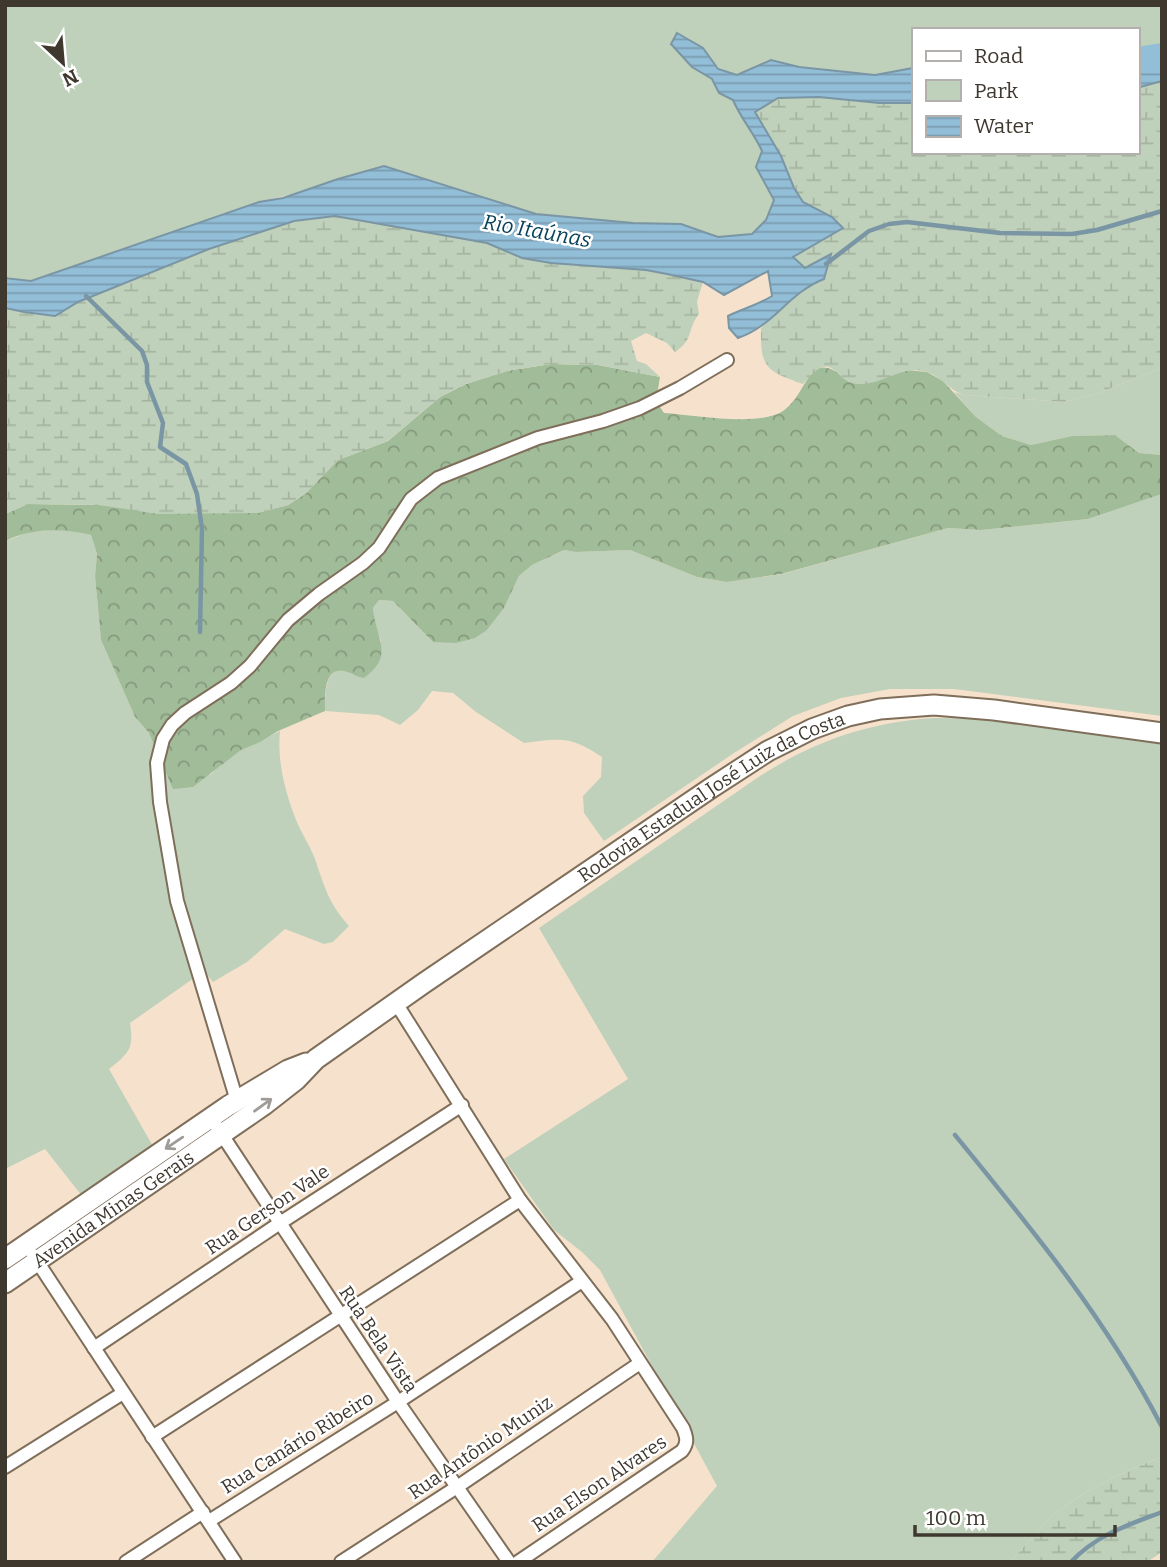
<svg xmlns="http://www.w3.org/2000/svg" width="1167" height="1567" font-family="Bitter,serif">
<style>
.green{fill:#bfd1ba}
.forest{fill:url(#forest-crowns)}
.wetland{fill:url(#wetland-marsh)}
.water{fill:url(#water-rules);stroke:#7a96a5;stroke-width:2}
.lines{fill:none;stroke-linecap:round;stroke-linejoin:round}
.stream{stroke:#7a96a5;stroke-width:4.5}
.river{stroke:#93bed7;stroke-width:24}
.minor-casing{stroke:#7f6e5a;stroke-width:16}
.secondary-casing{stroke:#7f6e5a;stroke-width:23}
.minor{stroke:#fff;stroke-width:12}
.secondary{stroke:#fff;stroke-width:19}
.oneway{stroke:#9f9c97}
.labels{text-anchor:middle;stroke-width:5;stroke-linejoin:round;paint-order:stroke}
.street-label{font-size:19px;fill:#3f382f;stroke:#fff}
.water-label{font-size:21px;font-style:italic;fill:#08425b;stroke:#fff}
</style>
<defs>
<pattern id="forest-crowns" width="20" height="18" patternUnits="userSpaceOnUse" patternTransform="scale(1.75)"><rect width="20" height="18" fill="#a1bc99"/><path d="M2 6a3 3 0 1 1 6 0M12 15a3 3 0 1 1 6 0" fill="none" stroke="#859a7d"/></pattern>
<pattern id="wetland-marsh" width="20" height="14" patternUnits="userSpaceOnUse" patternTransform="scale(1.75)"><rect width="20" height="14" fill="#bfd1ba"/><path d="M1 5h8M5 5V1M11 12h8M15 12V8" fill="none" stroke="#a5b4a0"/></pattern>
<pattern id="water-rules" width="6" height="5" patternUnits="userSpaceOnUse" patternTransform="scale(1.75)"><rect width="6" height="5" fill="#93bed7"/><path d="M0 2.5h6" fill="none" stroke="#799baf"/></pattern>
</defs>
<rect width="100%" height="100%" fill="#f6e2cc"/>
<g class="green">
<path d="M5 5H1162V51L1137 60V30H913V68L876 75 799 67 771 60 737 75 718 69 703 48 692 67 712 79 719 93 733 100C741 119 754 133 762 152L756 167 774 200 766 220 752 235 718 237 681 224 633 223 536 214 419 176 309 190 259 202 31 281 5 278Z"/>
<path d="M1162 368V455L1139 453 1115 435 1072 436 1031 445 1002 436 976 417 954 392 964 395 1065 402 1101 392Z"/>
<path d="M1162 494V716L954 689H890L841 698 793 716 734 753 604 841 584 813 583 796 601 777 602 757C571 736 560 738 524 743L476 712 453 693 432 691 418 710 400 725 379 715 325 711C325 693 325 659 353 675L381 641 375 625 373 608 379 600 393 601 433 642 487 630 504 608 519 576 532 565 564 550 576 552 630 550 697 577 727 582 782 574 948 528 981 530 1088 519Z"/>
<path d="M51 530H71L91 535 97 554 95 576 101 640 135 717 149 733 210 775 225 761 241 750 280 731C277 762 285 791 296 820 302 834 310 846 315 859 325 888 328 902 349 926L333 942 324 944 285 929 247 962 213 982 204 971 130 1023C134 1049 129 1053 109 1069L154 1148 82 1196 45 1149 5 1169V541L30 532Z"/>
<path d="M934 718C1010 717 1087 732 1162 742V1457C1129 1469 1082 1491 1055 1514 1039 1528 1025 1546 1010 1562H652L717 1486 600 1270 582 1252 554 1230 504 1159 628 1079 539 928 760 776C814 741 870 722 934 718Z"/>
</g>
<path class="forest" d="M551 364 598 365 660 377 656 401 664 413C694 415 759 427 783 411 810 393 807 343 849 382L890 376 906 370 927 372 943 381 976 417 1002 436 1031 445 1072 436 1115 435 1139 453 1162 455V494L1088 519 981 530 948 528 781 574 727 582 697 577 630 550 576 552 564 550 532 565 519 576 504 608 487 630 475 638 456 643 433 642 393 601 379 600 373 608C376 640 395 655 364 678 358 677 353 674 347 672 323 664 325 697 325 711L278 731 260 742 241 750 193 787 173 789 149 733 135 717 101 640 95 576 97 554 91 535C62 528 33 528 5 541V514L28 504 99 505 257 513 288 505 305 494 338 460 388 441 440 397 466 384 507 371Z"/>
<g class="wetland">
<path d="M1162 81V368L1101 392 1065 402 964 395C950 391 942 377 927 372 901 364 882 386 857 384 832 381 834 346 803 384 767 371 760 369 761 328L806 286 824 279 830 254 805 268 792 258 811 245 831 217 803 202 794 188 781 156 755 112 778 98 819 97 879 103H913V152H1137V88Z"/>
<path d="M335 216 487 243 522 258 551 263 646 270 703 282 697 302 699 314C687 329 694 340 675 352L667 343 646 333 631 341 637 361 646 364 660 377 598 365 551 364 507 371 466 384 440 397 388 441 338 460 305 494 288 505 257 513 158 514 99 505 28 504 5 514V308L24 312 55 315 78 302 209 249 294 221Z"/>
<path d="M1162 1457V1552L1147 1562H1010C1025 1546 1039 1528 1055 1514 1082 1491 1129 1469 1162 1457Z"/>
</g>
<g class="water">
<path d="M677 33 703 48 718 69 737 75 771 60 799 67 875 75 913 68V103H879L819 97 778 98 755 112 781 156 794 188 803 202 832 217 843 228 793 257 805 268 831 254 824 279C788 293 774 326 738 338L729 328 728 316C744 308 756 306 772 296L768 271 724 295 703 282 667 274 646 270 551 263 522 258 487 243 335 216 294 221 209 249 78 302 55 316 24 312 5 308V278L31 281 259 202 283 198 338 179 384 166 536 214 633 223 681 224 718 237 752 234 766 220 774 200 756 167 762 151C754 133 741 119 733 100L719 93 712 79 692 67 671 44Z"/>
<path d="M1162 51V81L1137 88V60Z"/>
</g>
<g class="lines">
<g class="stream">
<path d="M826 264 869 231 889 224 907 222 1000 233 1072 234 1097 230 1162 211"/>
<path d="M86 296 142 351 147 365V382L163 423 160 447 186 464 197 494 202 529 200 632"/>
<path d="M955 1135C1032 1229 1106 1319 1162 1427"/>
<path d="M1071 1562C1096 1535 1128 1525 1162 1512"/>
</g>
<path class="river" d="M1137 59 1162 55"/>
<g class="minor-casing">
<g id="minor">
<path d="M396 1003 520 1200 612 1319 683 1428C687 1438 688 1443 682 1451L518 1562"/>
<path d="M237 1101 177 901 160 802 157 763 163 739 172 725 185 713 231 683 250 666 288 620 319 594 363 563 379 548 411 499 438 478 538 438 603 421 640 408 680 388 727 360"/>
<path d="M211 1118 398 1402 509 1562"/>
<path d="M33 1255 235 1562"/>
<path d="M94 1348 280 1223 462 1105"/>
<path d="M152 1437 520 1200"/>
<path d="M5 1467 123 1393"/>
<path d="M209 1521 398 1402 582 1281"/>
<path d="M126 1562 203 1512"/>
<path d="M341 1562 457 1487 640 1363"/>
</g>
</g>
<g class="secondary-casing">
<g id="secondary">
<path d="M5 1259 228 1106 288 1070 306 1063"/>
<path id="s1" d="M5 1283 264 1105 296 1080 316 1059 424 983 711 788 768 751 812 729 848 716 880 709 934 705 994 710 1162 733"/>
</g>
</g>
<use href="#minor" class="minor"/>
<use href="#secondary" class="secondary"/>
</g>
<defs><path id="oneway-shaft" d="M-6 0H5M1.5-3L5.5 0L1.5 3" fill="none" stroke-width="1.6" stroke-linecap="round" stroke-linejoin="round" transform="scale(1.75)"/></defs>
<g class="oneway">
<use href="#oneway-shaft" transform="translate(263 1105) rotate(-36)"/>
<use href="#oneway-shaft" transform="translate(174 1143) rotate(146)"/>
</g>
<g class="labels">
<g class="street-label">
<text dy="7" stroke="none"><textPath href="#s1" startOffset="859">Rodovia Estadual José Luiz da Costa</textPath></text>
<text dy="7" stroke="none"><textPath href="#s1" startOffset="131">Avenida Minas Gerais</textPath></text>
<text transform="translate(267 1209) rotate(-34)" y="7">Rua Gerson Vale</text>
<text transform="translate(379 1339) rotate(56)" y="7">Rua Bela Vista</text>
<text transform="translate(297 1442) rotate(-32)" y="7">Rua Canário Ribeiro</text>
<text transform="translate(480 1447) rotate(-34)" y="7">Rua Antônio Muniz</text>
<text transform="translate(599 1483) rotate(-34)" y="7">Rua Elson Alvares</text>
</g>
<g class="water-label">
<text transform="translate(537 231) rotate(10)" y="7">Rio Itaúnas</text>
</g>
</g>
<rect width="1167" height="1567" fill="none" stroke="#3f382f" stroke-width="14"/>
<rect x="912" y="28" width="228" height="126" fill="#ffffff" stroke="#b2afac" stroke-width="2"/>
<rect x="926" y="51" width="35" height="10" fill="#ffffff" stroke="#b2afac" stroke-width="2"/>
<text x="974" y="63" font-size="21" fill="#3f382f">Road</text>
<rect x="926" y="80" width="35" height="21" fill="#bfd1ba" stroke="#b2afac" stroke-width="2"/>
<text x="974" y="98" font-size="21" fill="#3f382f">Park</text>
<rect x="926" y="116" width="35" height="21" fill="url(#water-rules)" stroke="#b2afac" stroke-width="2"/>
<text x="974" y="133" font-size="21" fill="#3f382f">Water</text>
<g transform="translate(63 63) rotate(154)" stroke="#ffffff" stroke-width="5" paint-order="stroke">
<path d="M0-5L12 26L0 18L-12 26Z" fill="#3f382f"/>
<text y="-10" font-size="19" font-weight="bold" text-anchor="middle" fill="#3f382f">N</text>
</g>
<path d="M915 1525v10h200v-10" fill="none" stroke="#3f382f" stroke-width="3.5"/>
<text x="926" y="1525" font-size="21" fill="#3f382f" stroke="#ffffff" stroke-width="5" paint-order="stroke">100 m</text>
</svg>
